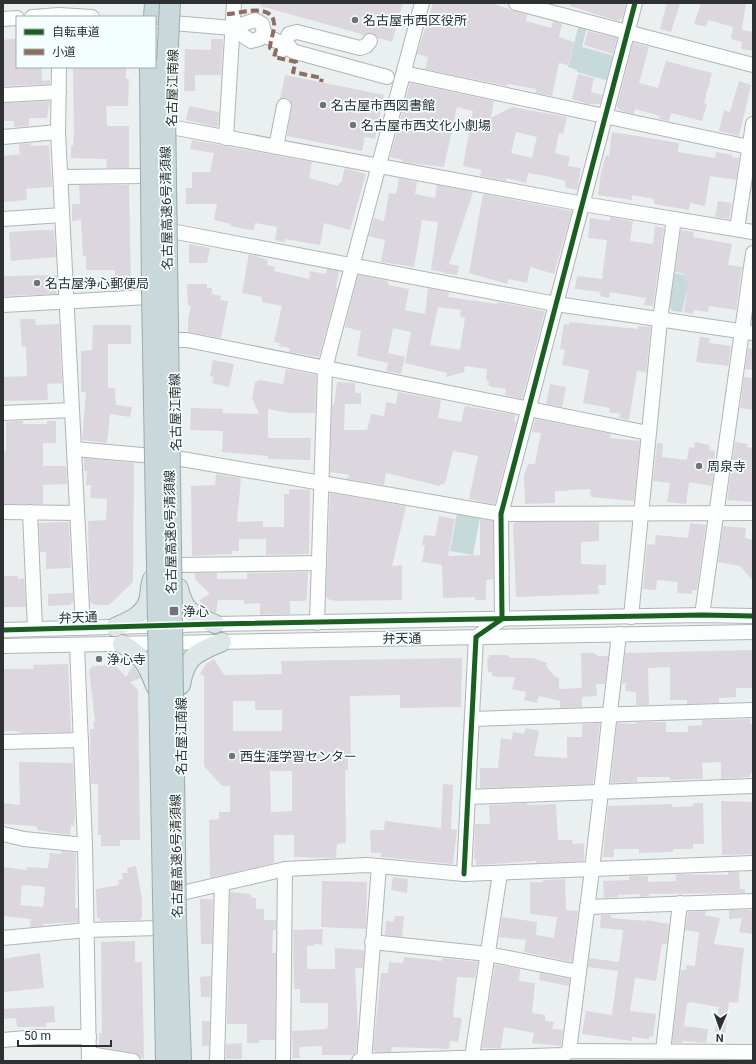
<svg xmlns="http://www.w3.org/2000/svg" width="756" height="1064" font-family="Roboto,'Noto Sans JP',sans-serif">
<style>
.green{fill:#c6dadc}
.building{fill:#dcd7de;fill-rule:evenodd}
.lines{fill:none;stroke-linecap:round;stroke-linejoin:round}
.minor-casing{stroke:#b1b5b5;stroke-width:16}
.major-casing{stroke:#99abac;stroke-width:20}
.highway-casing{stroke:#99abac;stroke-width:22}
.minor{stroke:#fcfdfd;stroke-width:14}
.major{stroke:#dee7e8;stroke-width:18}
.highway{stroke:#c9d9db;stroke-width:20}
.highway-bridge-casing{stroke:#99abac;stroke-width:22;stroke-linecap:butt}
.highway-bridge{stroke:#c9d9db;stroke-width:20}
.quiet{stroke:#8d6e63;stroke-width:4;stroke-dasharray:8 4;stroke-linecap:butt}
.cycleway-casing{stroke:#f5fefe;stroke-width:8}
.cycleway{stroke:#1b5e20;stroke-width:5}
.poi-dot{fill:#707474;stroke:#f5fefe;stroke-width:1.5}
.labels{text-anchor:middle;stroke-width:3.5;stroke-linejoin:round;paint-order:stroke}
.poi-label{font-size:13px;fill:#2e3131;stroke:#f5fefe;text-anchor:start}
.street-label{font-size:13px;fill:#2e3131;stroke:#f5fefe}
</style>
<rect width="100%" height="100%" fill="#eaefef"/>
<g class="green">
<path d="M579 24 587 27 582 47 615 56 609 81 577 72V70L568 67Z"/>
<path d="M673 273 690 276 682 312 672 311 669 305Z"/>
<path d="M457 513 480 517 473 555 450 551Z"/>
</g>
<g class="building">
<path d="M261 3H403L392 42 378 38 372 33 365 35 260 6Z"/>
<path d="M433 3H491L527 15 526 21 551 28 553 21 562 24 559 37 574 42 568 65 559 63 552 96 536 93V89L508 84 507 86 425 69 428 57 417 54Z"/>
<path d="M570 3H622L626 4 622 18 618 21 570 6Z"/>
<path d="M667 3H680L671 32 660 29Z"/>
<path d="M701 3H746L742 30 753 32V51L741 49 742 42 731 39 733 27 708 20 706 27 694 24Z"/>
<path d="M588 31 617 38 613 54 584 45Z"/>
<path d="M17 38V67H42V81L50 80V84L3 86V40Z"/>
<path d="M211 39H222L223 41 221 75H195V91H184L185 49 211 50Z"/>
<path d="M633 43 649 47 639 83 658 88 666 61 712 73 704 103 707 104 702 121 671 113 669 121 659 119 660 116 635 109 634 114 619 110 617 106Z"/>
<path d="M73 67H126V79H129L128 106H106L107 126H129V168H106L107 159 71 158V146H73L74 134Z"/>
<path d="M578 74 594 78 591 92 602 95 600 104H588L572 99Z"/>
<path d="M285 75 384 95 375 139 365 137 362 151 287 136 292 107 289 99 285 98 280 99Z"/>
<path d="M739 81 751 85 739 136 719 131 724 110 730 112Z"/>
<path d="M410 83 494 101 491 118 512 107 567 117 563 134 559 133 555 153 570 157 568 166 581 168 577 190 565 187 566 181 546 176 528 173 526 183 506 178V181L480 176 482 170 463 166 473 111 457 107 444 167 402 162 403 160 390 157ZM516 132 537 137 532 158 511 153Z"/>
<path d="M50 101 47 118H29V126L14 127V121H3V103Z"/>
<path d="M189 106 219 112 218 125 216 127 186 120Z"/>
<path d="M612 132 679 143 678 152 715 158 716 152 732 155V157L739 158 736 180 710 176 705 206 690 203 689 210 654 204V199L632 195V200L598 195 601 173 606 155 609 156Z"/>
<path d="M192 140 312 162 309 178 338 186 339 183H341L345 168 366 174 350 230 324 223 320 245 285 239V242L275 240 277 227 255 223 254 230 245 229 230 226 231 224 214 220 217 204H186V188H192V172H210L214 153 190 149Z"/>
<path d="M31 143V146L49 145 52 187 26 189 27 200 3 202V156L20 154 19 144Z"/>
<path d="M399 178 417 182 415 194 435 198 437 185 473 192 449 264 459 266 457 275 443 273 444 272 431 270 438 222 422 220 414 267 381 262 385 240 369 236 374 218 384 221 389 193 396 194Z"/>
<path d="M79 185H129L131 289 115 290V270H86V256H83L81 220 72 221V204H80Z"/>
<path d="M483 194 572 211 554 274 530 267 527 283 508 279 507 284 469 273Z"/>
<path d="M718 201 732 203 729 219 715 217Z"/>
<path d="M610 217 633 221 630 241 653 244 655 226 664 228 653 306 644 305 646 298 610 292 609 298 600 296 601 292 575 289 577 276 602 279 607 240 588 238 590 218 610 221Z"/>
<path d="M44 230H54L56 257 11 261 9 232Z"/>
<path d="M681 230 694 232 693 237 732 244 728 265 742 267 736 310 709 306 708 312 694 310 693 314 684 312 688 281 683 280 684 274 675 272Z"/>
<path d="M189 244 210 248 207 263H189Z"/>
<path d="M249 254 268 260 267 265 275 267 274 271 309 279 310 271 326 274 327 269 339 271 336 288 338 287 319 357 289 352 290 348 279 346 280 343 274 342 282 306 262 302V297L242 293Z"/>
<path d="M57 275 56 294 3 296V276Z"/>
<path d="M358 275 388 281V285L409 289 405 310 425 314 428 288 449 292 448 297 497 304V302L545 311 522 399 505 395 506 389 491 387 488 385 489 381 486 380 487 369 465 366 464 372 446 377 447 373 405 363 411 332 393 328 388 353 405 357 401 374 386 371 388 363 357 356 361 331 345 327ZM438 307 461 310 460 317 465 318 460 350 430 345Z"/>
<path d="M187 284H207V288H212V294L221 296 220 300 228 301 221 338 188 332V320L191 306H188Z"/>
<path d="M20 319H35L36 325 59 324 62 383 47 384 48 400 3 401V377L27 376 26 347H22Z"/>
<path d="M570 322 638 329V326L651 327 646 372 637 371 629 420 619 418 620 414 609 412 610 408 583 403 589 370 562 365 565 350 560 349 564 324 569 325Z"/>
<path d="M93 325H131V344H108V388H115L116 405 132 407 130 417 110 414 107 443 82 440 86 392H81V351L92 350Z"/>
<path d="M700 337 710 338 709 343 731 346 728 366 696 362Z"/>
<path d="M748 348 753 349 752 370 745 369Z"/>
<path d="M213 360 234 364 229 387 212 383 214 377 210 376Z"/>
<path d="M286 369 316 375 315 413H288L268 409V438H311L310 460 268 459V456L222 452 223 431 190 430 191 408 223 409V413L259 414 252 398 255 383 259 380 283 384Z"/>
<path d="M744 377 753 378V410L740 408Z"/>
<path d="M337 382 355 383V393H361V404H345L344 430H367L371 414 384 416 386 402 396 404 398 392 441 400 438 418 461 422 465 406 516 415 514 420 516 423 495 503 493 504 469 499 478 456 453 451 445 484H441L440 486 386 473 384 485 346 479 350 475 330 472 332 405H334Z"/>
<path d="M550 384 566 387 562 407 546 404Z"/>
<path d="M535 419 611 434 610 438 640 441 634 501 591 497 590 489 567 490V491H555V503L525 504 524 476 528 464H535L541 433 532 432Z"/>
<path d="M14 421H23V424H47V421H56V443H43V466H66L67 484 43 485V504H3V451H6V422Z"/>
<path d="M695 442 710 445 709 450 715 451 712 486 689 482 686 504 667 502 670 483 653 481 657 443 663 444 662 457 687 460 689 447 694 448Z"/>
<path d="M735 442 748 444 747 447 753 448V502L727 500Z"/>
<path d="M84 458 134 463 133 582 109 605H95L90 602 88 521 106 520 107 499 90 498 91 485H86L87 471H84Z"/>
<path d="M216 474 241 478 237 522 263 521V527H284V494H289V489L310 490 309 554 266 555V539H239V551H232V554L192 556 191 486 215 485Z"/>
<path d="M330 493 406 506 392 566 402 565V600L339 601 330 600 326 597Z"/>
<path d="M439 516 455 519 448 556 480 555V519L493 521V579L486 580V600H475V597L443 598 442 565 422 562 425 545H422L424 535 435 536Z"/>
<path d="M67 522 69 523 71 568 46 569V552H40L39 523Z"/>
<path d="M516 522H599V541L581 542V564L606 565V585H598L599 594 516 597 513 524Z"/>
<path d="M690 523 706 525 697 590H692V594L677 593 678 582 657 580 656 590 643 589 647 544 655 545 656 535 688 538Z"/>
<path d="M723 526 746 528 745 538 753 540V581L740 566 718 562Z"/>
<path d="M308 572 307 597 305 601H290V614L260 615V603L244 604V600H218L216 613 207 609 199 600 210 594 195 579V573H217V579H247V573Z"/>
<path d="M3 576H18V579L24 578 26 607H3Z"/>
<path d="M66 593H73V602L70 605 48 606V594Z"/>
<path d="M753 650V688H736V697L719 698V703L687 704V700H670V667L648 668 649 705H636V692L625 691 626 683 622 684 625 653Z"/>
<path d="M581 653H594L598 656H608L605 684H596L597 696 582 697Z"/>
<path d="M489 655H507L510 658H533L547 663 546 666 554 676 559 678V689L582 688V707L560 708V701L539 696 537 703 524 700 526 692 512 689 515 677H497L492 676V672H488L487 658H489Z"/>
<path d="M462 658 461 707 400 708V695L350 696 351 759H348V770H345L346 843 337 844 336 858 294 857V835H274V863L210 878 209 820 219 819V812H230V786H222L204 766V676L200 674 206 664 214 659 224 675 282 674 281 661ZM233 701H255V710H282V731H233ZM270 771H292V811L271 812Z"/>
<path d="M68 664 71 732 22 733 15 731H3V669H34L33 665Z"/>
<path d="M115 665 126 677 133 666 141 678 130 682 138 690 140 840H120V846H101V835H98V784H91L90 729H94L93 721H95L89 670 93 666Z"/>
<path d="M750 719V724H753V773H750V777L721 779V762L702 763 703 779 670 780V777H637V782L611 783 617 723 636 724 637 722H666V732H688V726L702 725V720Z"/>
<path d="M600 723 593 784 480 788V768H498L501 738 512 740 513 732 524 734 526 728 539 731 534 756 567 758V737H582V724Z"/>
<path d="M19 762 73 763 75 814 74 826 71 825 70 835 37 830V826L3 824V803L20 805Z"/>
<path d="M443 784 453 785 451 829 457 830 453 864 381 857V853H371L370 830H384L385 821 441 828Z"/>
<path d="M721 801 753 802V854L722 855Z"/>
<path d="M527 803V805L556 804 558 840H572L573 844 584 843V861L536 863V861L476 865V859H474L475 824H490L489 805Z"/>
<path d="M693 803H703L704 844H693V849H673V852L639 853V849H614V857H603L608 806 672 804V807L694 806Z"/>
<path d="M62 851 76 853 75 908H78V922L43 924V926L30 927 31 919 3 916V867L26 870 27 867 48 868 50 853 61 854ZM22 885 45 887 43 907 20 905Z"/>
<path d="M136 866 142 899V917L140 920 100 921V918H97L96 889 119 885 118 880 123 879 122 873H128L127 868Z"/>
<path d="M728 872H739L740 889H745V893L649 894V896L640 897V894L618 895V897L604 898 603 881 629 880V876H648V882L676 881V874L728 875Z"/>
<path d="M393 877 408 879 407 893 391 890Z"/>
<path d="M565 879 566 910 578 911 572 962 524 952 526 940 499 937 502 917 537 922 536 935 554 938 557 917 530 914V882H543V880Z"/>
<path d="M322 881 367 882 366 929 321 927Z"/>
<path d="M230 892 251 894 252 898H256V909H264V920H276V930H273L272 953H276L275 1040H259V1043H247V1024H227Z"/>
<path d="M200 899H213L212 944H201Z"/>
<path d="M729 910H749L753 911V934L739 932 742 918 729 919Z"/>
<path d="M706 911 705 915 720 918 714 944 744 948 738 1003 729 1002 725 1034 715 1033 719 1007 690 1002 687 1004 684 1026 708 1029 706 1043 683 1041 682 1043H672L681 970H686V965L695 966 699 932 685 930 688 912Z"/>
<path d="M601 915H611V918L646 921V920L669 924 667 944H662L656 981 635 978 630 1011 656 1014 653 1037 649 1036V1039L632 1037V1041L582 1034 586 1011 612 1015 618 971 588 967 589 958 619 962 623 930 600 928Z"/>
<path d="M395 916H404L402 937 385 935 386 921 393 922Z"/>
<path d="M323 929 322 945 314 944V946H307V969H335V948L364 950 363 968H355L358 1033 356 1053 353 1055H322V1046L299 1047 300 1058H293L292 1031 327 1029 328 1026V1003H300V989H294L293 930Z"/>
<path d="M135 941V962H142L144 1059 134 1053 99 1047V1033H102L101 942Z"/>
<path d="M40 953 44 988 3 992V959Z"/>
<path d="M404 957 442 961V958L478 962 475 978 457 977 453 1017 462 1018 458 1042 450 1041 449 1049 392 1047 391 1052H376L373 1050 381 973H388L389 962 403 963Z"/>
<path d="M495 964 520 969 519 981 535 983 532 1013 545 1015V1021L554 1022 552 1029 563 1030 561 1046 532 1043 534 1033 504 1027 501 1048H482Z"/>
<path d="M540 973 570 979 569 986 539 980Z"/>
<path d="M211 976 210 997H201L200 977Z"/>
<path d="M54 1006 55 1022 46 1023V1027H17L16 1018 3 1019V1009Z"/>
<path d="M202 1021H210L209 1046H202Z"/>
<path d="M242 1043V1059H226V1044Z"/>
</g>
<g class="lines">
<g class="minor-casing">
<g id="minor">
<path d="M516 3 753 65"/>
<path d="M32 17 59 15 92 17"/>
<path d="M3 19 17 18"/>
<path d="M161 22 232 28 255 20 262 24 264 32 259 39 251 41 232 28"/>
<path d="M264 32 267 37 289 46 292 51 387 77"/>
<path d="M282 50 289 34 297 32 360 48 366 46 370 41"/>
<path d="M59 67 58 132 83 628"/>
<path d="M404 73 749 147"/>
<path d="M3 95 59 92"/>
<path d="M171 127 583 204 753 232"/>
<path d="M3 137 58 132"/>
<path d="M226 138 234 3"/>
<path d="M276 147 284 106"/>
<path d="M61 177 146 176"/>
<path d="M3 219 62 215"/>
<path d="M737 229 753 124"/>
<path d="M171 231 556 304 753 333"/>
<path d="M3 305 148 297"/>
<path d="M173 340H187L648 433"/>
<path d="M3 413 72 410"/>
<path d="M74 449 176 458 501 514 753 513"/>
<path d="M3 512 77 513"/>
<path d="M30 512 35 629"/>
<path d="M179 565 319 563"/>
<path d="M702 615 753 253"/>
<path d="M631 617 660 320 674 219"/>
<path d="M317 623 325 368 422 3"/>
<path d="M3 630 215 624 702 615 753 616"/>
<path d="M77 645 85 845 89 1061"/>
<path d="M3 646 753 632"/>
<path d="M472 719 753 710"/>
<path d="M3 742 81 740"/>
<path d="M468 797 753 786"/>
<path d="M3 834 24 839 85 845"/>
<path d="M464 874 476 637 502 619 501 514 635 3"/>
<path d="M182 893 285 869 367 865 464 874 753 863"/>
<path d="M587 907 753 901"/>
<path d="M3 938 87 930 159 928"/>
<path d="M372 942 488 954 578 972"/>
<path d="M3 1040 37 1037H89"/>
<path d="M569 1051 592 870 619 634"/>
<path d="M663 1051 680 903"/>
<path d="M89 1054 133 1061"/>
<path d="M472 1057 500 873"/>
<path d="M217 1061 222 885"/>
<path d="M283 1061 285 869"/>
<path d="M359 1061 564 1055 569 1051 753 1052"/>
<path d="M364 1061 379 866"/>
</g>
</g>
<g class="major-casing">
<g id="major">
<path d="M179 588C184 612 194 615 215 624"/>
<path d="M115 627C128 621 143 616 148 601 150 595 149 587 152 579"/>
<path d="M122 644C141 654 148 666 155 686"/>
<path d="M181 685C186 655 197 653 222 642"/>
</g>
</g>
<g class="highway-casing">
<path id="highway" d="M154 17 155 3"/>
</g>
<use href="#minor" class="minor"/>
<use href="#major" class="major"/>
<use href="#highway" class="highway"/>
<g class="highway-bridge-casing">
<g id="highway-bridge">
<path d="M170 3 165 106 176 919 181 1061"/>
<path d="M150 67 152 294 166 1061"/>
</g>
</g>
<use href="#highway-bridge" class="highway-bridge"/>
<path class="quiet" d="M227 14C239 14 272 2 274 23 275 31 270 40 270 48L276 50 274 57 296 62 293 72 322 78 321 82"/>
<g class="cycleway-casing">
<g id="cycleway">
<path d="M3 630 215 624 702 615 753 616"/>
<path d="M464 874 476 637 502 619 501 514 635 3"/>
</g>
</g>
<use href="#cycleway" class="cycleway"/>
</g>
<g class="poi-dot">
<circle cx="355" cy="20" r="4"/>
<circle cx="323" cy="105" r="4"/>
<circle cx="353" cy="125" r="4"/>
<circle cx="37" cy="283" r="4"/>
<circle cx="699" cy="466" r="4"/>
<rect x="169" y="606" width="10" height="10" rx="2"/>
<circle cx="99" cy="659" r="4"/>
<circle cx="232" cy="756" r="4"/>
</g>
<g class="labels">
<g class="poi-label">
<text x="363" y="25">名古屋市西区役所</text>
<text x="331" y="110">名古屋市西図書館</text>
<text x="361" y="130">名古屋市西文化小劇場</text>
<text x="45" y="288">名古屋浄心郵便局</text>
<text x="707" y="471">周泉寺</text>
<text x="183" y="616">浄心</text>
<text x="107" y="664">浄心寺</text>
<text x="240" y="761">西生涯学習センター</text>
</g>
<g class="street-label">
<text transform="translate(172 88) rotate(-89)" y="5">名古屋江南線</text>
<text transform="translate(166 208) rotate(-91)" y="5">名古屋高速6号清須線</text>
<text transform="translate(175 412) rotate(-91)" y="5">名古屋江南線</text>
<text transform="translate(170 532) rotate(-91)" y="5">名古屋高速6号清須線</text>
<text transform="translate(78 617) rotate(-2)" y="5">弁天通</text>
<text transform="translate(402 638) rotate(-1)" y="5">弁天通</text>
<text transform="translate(181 736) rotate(-90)" y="5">名古屋江南線</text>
<text transform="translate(176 856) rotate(-91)" y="5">名古屋高速6号清須線</text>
</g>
</g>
<rect width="756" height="1064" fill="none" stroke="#2e3131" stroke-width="8"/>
<rect x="16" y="16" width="140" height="52" fill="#f5fefe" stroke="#a5acac"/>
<rect x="24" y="29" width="20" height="6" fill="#1b5e20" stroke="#a5acac"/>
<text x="52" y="36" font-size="12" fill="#2e3131">自転車道</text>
<rect x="24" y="49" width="20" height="6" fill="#8d6e63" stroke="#a5acac"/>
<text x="52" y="56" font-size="12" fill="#2e3131">小道</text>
<g transform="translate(720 1028) rotate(182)" stroke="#f5fefe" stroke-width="3" paint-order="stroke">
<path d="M0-3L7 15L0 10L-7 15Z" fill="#2e3131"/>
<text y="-6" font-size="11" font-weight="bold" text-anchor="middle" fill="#2e3131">N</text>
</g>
<path d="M18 1040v6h93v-6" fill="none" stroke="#2e3131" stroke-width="2"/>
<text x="24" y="1040" font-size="12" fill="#2e3131" stroke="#f5fefe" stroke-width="3" paint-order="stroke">50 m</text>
</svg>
